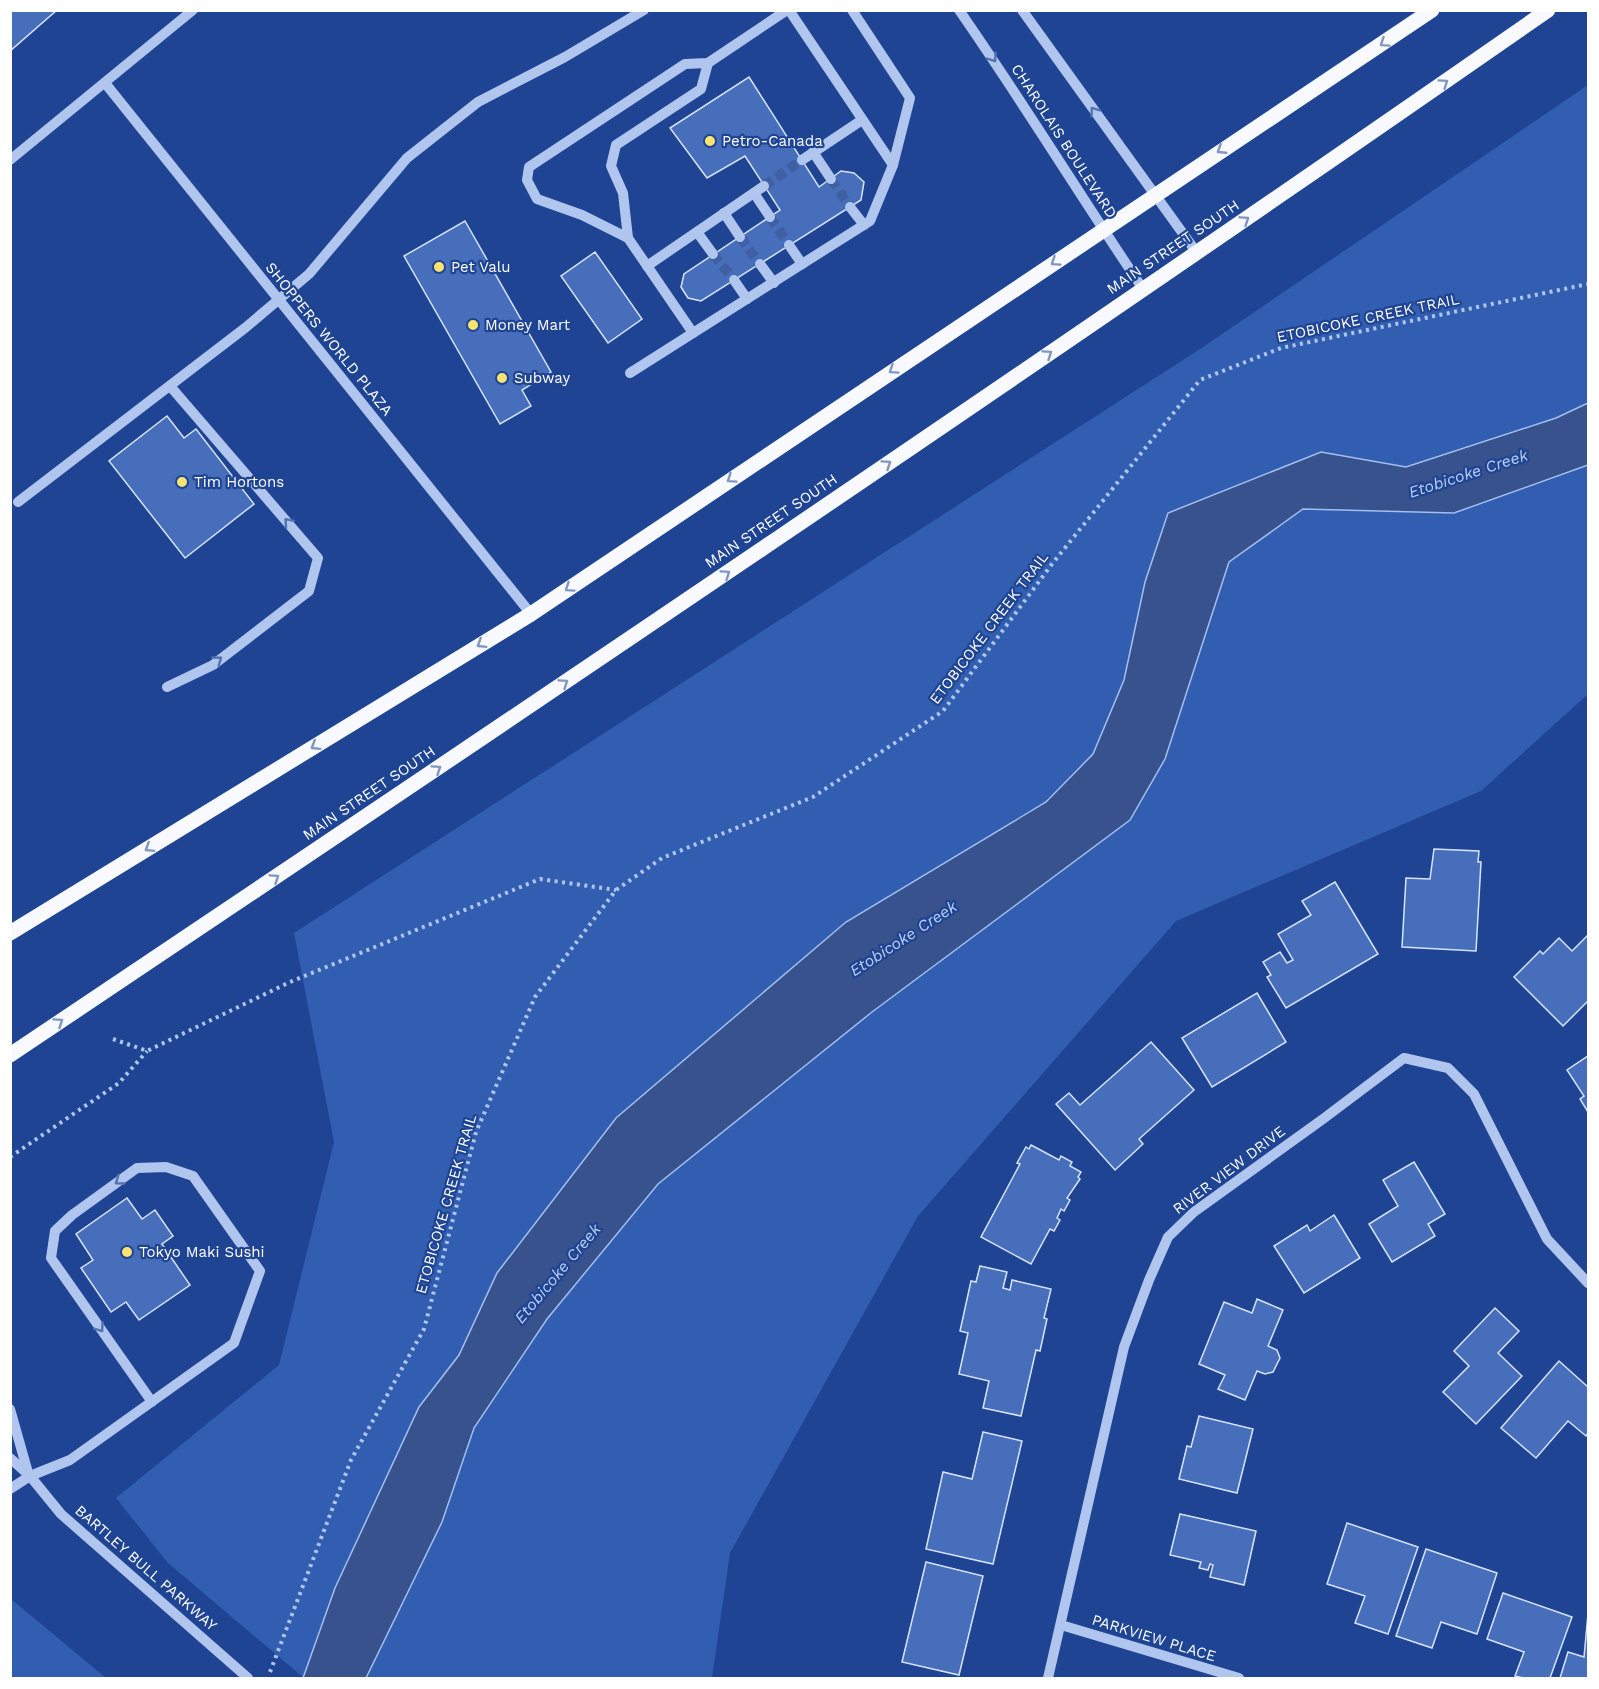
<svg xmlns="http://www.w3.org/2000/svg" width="1599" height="1689" font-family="'Work Sans',sans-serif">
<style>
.green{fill:#325eb1}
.water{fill:#37528c;stroke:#a4bff0;stroke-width:1.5}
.building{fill:#476eba;stroke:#d7e3fa;stroke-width:1.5}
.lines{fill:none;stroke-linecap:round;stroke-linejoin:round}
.minor-tunnel{stroke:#4060a3;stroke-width:10;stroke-dasharray:10 5;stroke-linecap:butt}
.path{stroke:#b0c6ee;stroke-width:4;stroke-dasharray:3 4.5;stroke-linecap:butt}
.minor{stroke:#b0c6ee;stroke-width:10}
.major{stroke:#f8faff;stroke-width:15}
.oneway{stroke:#8096c4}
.oneway2{stroke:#5172b3}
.poi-dot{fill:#fde470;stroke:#1e4493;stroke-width:2}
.labels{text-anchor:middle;stroke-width:4.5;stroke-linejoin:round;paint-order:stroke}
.poi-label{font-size:15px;fill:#fff;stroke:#1e4493;text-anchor:start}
.street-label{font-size:15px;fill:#fff;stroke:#1e4493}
.water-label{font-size:16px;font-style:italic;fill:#bdd0f5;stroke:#1e4493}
</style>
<rect width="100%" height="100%" fill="#1e4493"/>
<g class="green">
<path d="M1588 85V694L1481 791 1176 921 918 1216 730 1553 712 1678H304L168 1563 116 1498 279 1365 334 1142 294 933 1200 349Z"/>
<path d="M11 1599 106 1678H11Z"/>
</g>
<path class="water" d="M1588 403V465L1454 513 1303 509 1229 562 1165 759 1130 820 872 1012 658 1184 547 1319 474 1428 442 1522 366 1678H303L335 1588 419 1407 459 1355 497 1273 616 1118 846 922 1046 802 1093 754 1124 680 1145 582 1168 513 1321 452 1406 467 1556 418Z"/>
<g class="building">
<path d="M10 10H57L10 51Z"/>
<path d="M749 77 819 187 841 171 854 173 864 182 861 200 701 301 688 298 681 287 684 274 780 210 745 156 707 178 670 128Z"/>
<path d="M465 221 551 372 522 390 531 406 500 424 404 256Z"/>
<path d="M595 252 642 319 608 343 561 276Z"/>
<path d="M167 416 184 438 196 429 254 504 185 558 109 461Z"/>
<path d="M1434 849 1479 851 1478 862H1481L1476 951 1402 947 1406 878 1430 879Z"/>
<path d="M1335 882 1378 954 1286 1008 1267 977 1271 975 1263 962 1280 952 1287 963 1293 960 1278 934 1311 915 1302 901Z"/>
<path d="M1588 935V1001L1563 1026 1514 977 1540 951 1543 954 1559 938 1572 951Z"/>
<path d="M1257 993 1286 1042 1212 1087 1182 1038Z"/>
<path d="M1151 1042 1194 1090 1139 1139 1143 1144 1115 1170 1056 1104 1069 1093 1080 1105Z"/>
<path d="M1588 1056V1112L1580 1099 1584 1096 1567 1070Z"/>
<path d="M1031 1145 1059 1160 1061 1156 1072 1162 1070 1166 1081 1172 1078 1177 1080 1179 1067 1198 1070 1200 1064 1211 1061 1209 1057 1218 1060 1220 1054 1231 1050 1229 1031 1264 981 1237 1020 1164 1017 1163 1026 1147 1029 1149Z"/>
<path d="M1414 1162 1445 1214 1428 1224 1435 1236 1392 1262 1369 1224 1398 1206 1383 1180Z"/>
<path d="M127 1198 142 1219 155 1210 173 1236 162 1244 190 1285 139 1320 126 1302 111 1312 81 1268 93 1260 76 1234Z"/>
<path d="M1334 1215 1360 1258 1304 1293 1274 1246 1307 1225 1310 1231Z"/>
<path d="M980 1266 1007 1272 1003 1288 1010 1290 1012 1280 1051 1289 1044 1318 1047 1319 1040 1351 1036 1350 1021 1416 983 1408 989 1381 959 1374 968 1333 960 1331 971 1281 976 1282Z"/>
<path d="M1257 1299 1283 1310 1268 1346 1277 1350 1280 1358 1273 1372 1265 1374 1257 1371 1245 1400 1218 1389 1225 1375 1199 1364 1224 1302 1252 1313Z"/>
<path d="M1495 1308 1519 1331 1498 1353 1522 1376 1476 1424 1443 1392 1469 1366 1454 1351Z"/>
<path d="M1559 1361 1588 1387V1433L1586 1436 1568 1421 1536 1458 1501 1428Z"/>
<path d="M1199 1416 1253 1429 1237 1493 1179 1479 1187 1446 1191 1447Z"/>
<path d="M983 1432 1022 1441 993 1564 926 1549 943 1472 972 1479Z"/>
<path d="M1180 1514 1256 1531 1244 1585 1210 1577 1213 1565 1210 1564 1208 1570 1199 1568 1201 1562 1170 1555Z"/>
<path d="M1347 1523 1418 1547 1388 1634 1355 1623 1365 1596 1327 1584Z"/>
<path d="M1426 1549 1497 1573 1477 1634 1441 1622 1432 1648 1396 1636Z"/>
<path d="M926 1562 983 1576 959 1675 902 1662Z"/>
<path d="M1503 1593 1572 1617 1550 1678H1523L1515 1676 1524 1652 1487 1639Z"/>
<path d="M1588 1614V1678H1560L1568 1652 1584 1657Z"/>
</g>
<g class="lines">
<g class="minor-tunnel">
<path d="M831 179 850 207"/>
<path d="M764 186 802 160"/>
<path d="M770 217 789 245"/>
<path d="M740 237 760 264"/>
<path d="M713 254 734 280"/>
</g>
<g class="path">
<path d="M113 1039 147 1051 290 982 540 879 616 890"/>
<path d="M10 1157 119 1083 147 1051"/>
<path d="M270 1672 351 1460 424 1329 476 1132 535 997 616 890 662 858 813 797 943 711 1052 564 1200 380 1281 348 1588 284"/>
</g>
<g class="minor">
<path d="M787 10 708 63 685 64 529 167 527 180 537 199 582 215 628 238 693 333 870 221 893 165 910 98 852 10"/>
<path d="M789 10 893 165"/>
<path d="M959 10C1023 102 1081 197 1143 289"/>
<path d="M1022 10 1197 253"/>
<path d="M105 83 531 614"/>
<path d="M813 152 831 179"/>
<path d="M10 160 193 10"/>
<path d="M802 160 862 120"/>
<path d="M754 193 770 217"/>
<path d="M850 207 864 225"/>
<path d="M724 213 740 237"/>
<path d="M697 232 713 254"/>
<path d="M628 238 623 193 611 166 616 145 701 89 708 63"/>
<path d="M789 245 802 264"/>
<path d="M760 264 774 283"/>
<path d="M647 266 764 186"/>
<path d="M734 280 747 299"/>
<path d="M630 373 693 333"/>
<path d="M18 502 245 328 309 274 407 158 478 102 565 57 644 10"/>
<path d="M167 687 213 665 309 591 318 558 170 386"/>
<path d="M10 1409 29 1476"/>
<path d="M10 1458 30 1476 61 1514 248 1678"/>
<path d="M10 1489 30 1476 70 1460 234 1343 260 1271 193 1176 166 1167 137 1168 72 1215 55 1231 51 1258 152 1402"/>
<path d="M1061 1625 1239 1678"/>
<path d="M1048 1678 1124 1347 1149 1280 1168 1237 1194 1212 1323 1119 1404 1058 1448 1068 1474 1094 1547 1239 1588 1283"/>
</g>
<g class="major">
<path d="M10 933 531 614 1432 10"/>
<path d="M10 1055C525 710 1039 364 1548 10"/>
</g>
</g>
<defs><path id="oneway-chevron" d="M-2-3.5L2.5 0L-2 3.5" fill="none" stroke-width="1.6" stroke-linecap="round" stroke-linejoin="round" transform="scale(1.5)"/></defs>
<g class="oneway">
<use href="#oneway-chevron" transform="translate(1384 43) rotate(146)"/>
<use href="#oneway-chevron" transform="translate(1444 83) rotate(-35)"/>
<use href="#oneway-chevron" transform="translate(1221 150) rotate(147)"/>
<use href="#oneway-chevron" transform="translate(1245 220) rotate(-34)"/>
<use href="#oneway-chevron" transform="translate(1055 262) rotate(146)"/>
<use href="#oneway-chevron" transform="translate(1048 354) rotate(-34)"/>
<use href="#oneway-chevron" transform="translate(893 370) rotate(146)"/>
<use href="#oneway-chevron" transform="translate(887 464) rotate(-34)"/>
<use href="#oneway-chevron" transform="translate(731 479) rotate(146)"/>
<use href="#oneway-chevron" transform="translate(726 574) rotate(-34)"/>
<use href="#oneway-chevron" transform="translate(569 588) rotate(146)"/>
<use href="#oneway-chevron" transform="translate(481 644) rotate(148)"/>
<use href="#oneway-chevron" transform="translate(564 683) rotate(-34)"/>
<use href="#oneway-chevron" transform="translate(315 746) rotate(148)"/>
<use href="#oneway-chevron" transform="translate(437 769) rotate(-34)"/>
<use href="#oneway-chevron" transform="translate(149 848) rotate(148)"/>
<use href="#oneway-chevron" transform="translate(275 878) rotate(-34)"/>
<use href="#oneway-chevron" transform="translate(59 1022) rotate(-34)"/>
</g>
<g class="oneway2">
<use href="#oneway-chevron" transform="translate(993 58) rotate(55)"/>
<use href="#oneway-chevron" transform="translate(1094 111) rotate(-126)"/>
<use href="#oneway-chevron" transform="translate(288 522) rotate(-131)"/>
<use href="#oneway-chevron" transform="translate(218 660) rotate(-36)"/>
<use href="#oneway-chevron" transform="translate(119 1181) rotate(144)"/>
<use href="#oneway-chevron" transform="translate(100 1328) rotate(55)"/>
</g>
<g class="poi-dot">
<circle cx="710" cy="141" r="6"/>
<circle cx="439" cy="267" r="6"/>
<circle cx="473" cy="325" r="6"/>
<circle cx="502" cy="378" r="6"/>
<circle cx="182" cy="482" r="6"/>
<circle cx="127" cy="1252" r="6"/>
</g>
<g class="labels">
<g class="poi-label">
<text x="722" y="146">Petro-Canada</text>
<text x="451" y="272">Pet Valu</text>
<text x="485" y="330">Money Mart</text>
<text x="514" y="383">Subway</text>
<text x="194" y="487">Tim Hortons</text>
<text x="139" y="1257">Tokyo Maki Sushi</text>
</g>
<g class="street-label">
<text transform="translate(1064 141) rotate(57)" y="5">CHAROLAIS BOULEVARD</text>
<text transform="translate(1173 247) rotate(-34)" y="5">MAIN STREET SOUTH</text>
<text transform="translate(1368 318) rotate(-12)" y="5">ETOBICOKE CREEK TRAIL</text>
<text transform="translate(329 339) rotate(51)" y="5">SHOPPERS WORLD PLAZA</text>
<text transform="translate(771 521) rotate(-34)" y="5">MAIN STREET SOUTH</text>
<text transform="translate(989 628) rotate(-53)" y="5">ETOBICOKE CREEK TRAIL</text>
<text transform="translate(369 793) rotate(-34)" y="5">MAIN STREET SOUTH</text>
<text transform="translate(1229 1170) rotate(-37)" y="5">RIVER VIEW DRIVE</text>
<text transform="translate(446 1204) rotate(-74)" y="5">ETOBICOKE CREEK TRAIL</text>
<text transform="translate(146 1568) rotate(41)" y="5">BARTLEY BULL PARKWAY</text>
<text transform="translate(1154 1638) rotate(17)" y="5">PARKVIEW PLACE</text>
</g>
<g class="water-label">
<text transform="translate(1468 473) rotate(-18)" y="6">Etobicoke Creek</text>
<text transform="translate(903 938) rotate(-33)" y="6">Etobicoke Creek</text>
<text transform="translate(557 1273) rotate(-50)" y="6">Etobicoke Creek</text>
</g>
</g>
<rect width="1599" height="1689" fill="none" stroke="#ffffff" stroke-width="24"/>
</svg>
